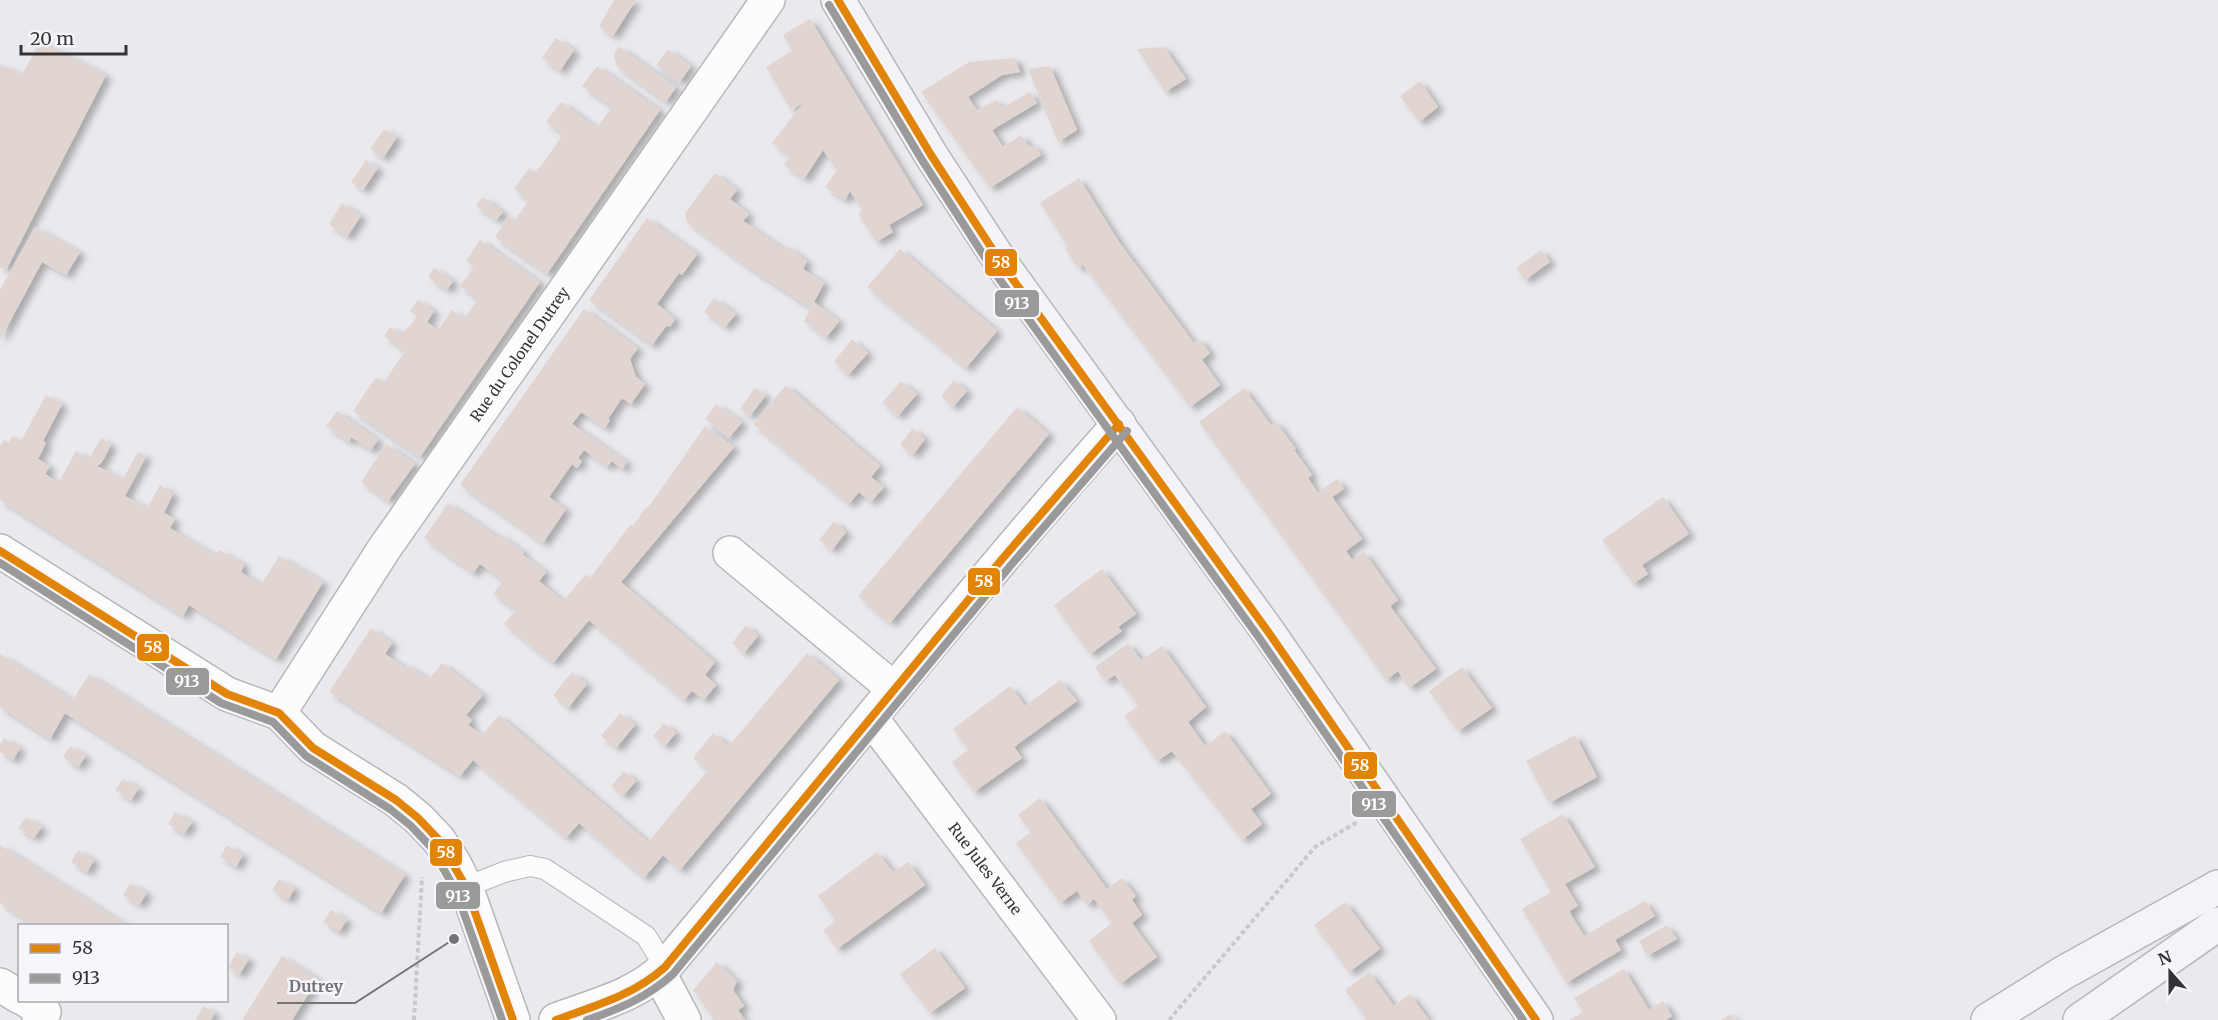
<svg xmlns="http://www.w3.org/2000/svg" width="2218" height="1020" font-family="Merriweather,serif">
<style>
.building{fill:#e1d5d1;filter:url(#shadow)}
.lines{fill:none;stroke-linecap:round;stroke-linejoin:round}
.lane-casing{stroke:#b7b7ba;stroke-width:22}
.street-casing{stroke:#b7b7ba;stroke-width:36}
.secondary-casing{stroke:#b7b7ba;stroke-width:36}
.path{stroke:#c9c9c9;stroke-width:4;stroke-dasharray:4.5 3;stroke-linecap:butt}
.lane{stroke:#fcfcfc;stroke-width:20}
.street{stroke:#fcfcfc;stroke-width:33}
.secondary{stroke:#f4f4f8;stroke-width:33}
.bus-1-casing{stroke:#f6f6fd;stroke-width:12}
.bus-2-casing{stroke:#f6f6fd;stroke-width:12}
.bus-1{stroke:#e18408;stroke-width:8}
.bus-2{stroke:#9a9a9b;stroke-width:8}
.labels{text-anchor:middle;stroke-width:5;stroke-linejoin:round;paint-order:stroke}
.street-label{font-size:15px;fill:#343437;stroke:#f6f6fd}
.leader{fill:none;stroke:#747477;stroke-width:2}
.callout-dot{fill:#747477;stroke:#f6f6fd;stroke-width:2}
.callout-label{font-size:16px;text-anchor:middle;font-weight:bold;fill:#747477;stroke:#f6f6fd;stroke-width:5;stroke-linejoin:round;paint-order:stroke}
.line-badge{stroke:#f6f6fd;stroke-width:2}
.badge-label{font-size:16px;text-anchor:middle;font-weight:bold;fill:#fff}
</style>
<defs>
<filter id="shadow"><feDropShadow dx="6" dy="4" stdDeviation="3" flood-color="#0004"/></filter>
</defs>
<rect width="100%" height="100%" fill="#eaeaee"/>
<g class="building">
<path d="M614 0H636L613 36 599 26Z"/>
<path d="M810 19 923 205 889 225 893 232 876 242 859 215 862 209 850 191 845 200 825 187 837 170 823 150 804 179 784 165 790 157 772 143 803 103 791 110 766 67 792 51 783 35Z"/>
<path d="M556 38 574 50 560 71 542 58Z"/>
<path d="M40 41 106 75 6 270 0 267V64L22 75Z"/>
<path d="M618 46 676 87 666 102 617 67 614 55Z"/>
<path d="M1164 47 1186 79 1165 92 1137 49Z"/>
<path d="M668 49 691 66 680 82 656 65Z"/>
<path d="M1015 58 1020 72 1002 75 968 97 977 110 996 100 1002 108 1030 92 1037 103 992 130 1003 147 1021 135 1029 146H1035L1041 155 990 188 921 92 969 62Z"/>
<path d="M597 66 660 110 547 274 495 237 509 216 515 220 529 200 514 189 529 168 536 173 563 134 546 122 561 102 597 128 612 107 582 86Z"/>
<path d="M1050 66 1077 130 1058 142 1028 69Z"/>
<path d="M1420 81 1438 107 1419 122 1400 96Z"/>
<path d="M384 129 397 137 383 158 370 149Z"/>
<path d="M366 160 378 168 363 190 351 182Z"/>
<path d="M715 173 737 190 730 199 749 214 743 221 785 250 787 246 807 261 803 269 824 283 814 302 839 321 826 338 804 321 811 308 745 265 687 222 685 213Z"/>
<path d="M1079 178 1119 242 1194 343 1200 339 1210 353 1202 360 1220 385 1190 407 1083 265 1078 268 1065 249 1068 247 1040 203Z"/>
<path d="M482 197 503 212 496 220 476 206Z"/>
<path d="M342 203 361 216 347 237 329 224Z"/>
<path d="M647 218 697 254 682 275 679 273 657 304 675 319 670 327 667 325 652 345 589 300Z"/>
<path d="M35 227 80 252 66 275 42 262 0 340V290Z"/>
<path d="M480 240 540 282 420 457 353 411 376 377 384 382 405 351 384 336 390 327 401 335 408 326 409 327 417 316 410 311 418 300 434 311 427 322 438 330 452 310 464 319 478 299 460 286 474 267 466 261Z"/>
<path d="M900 249 997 331 966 368 867 287Z"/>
<path d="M1541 250 1550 262 1525 280 1516 268Z"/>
<path d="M434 268 453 281 447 290 428 277Z"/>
<path d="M714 298 736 314 725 327 704 312Z"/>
<path d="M584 309 638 348 630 359 636 377 645 384 631 404 622 398 608 419 610 420 605 428 581 412 572 424 627 462 622 469 612 461 607 467 584 450 578 458 582 461 577 468 572 464 549 497 566 509 543 543 460 485Z"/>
<path d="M852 339 868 353 848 375 834 362Z"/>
<path d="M954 380 967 391 953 407 941 396Z"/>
<path d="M901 381 917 394 898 416 882 403Z"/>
<path d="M786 385 880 466 871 477 884 487 871 502 859 492 849 504 753 424Z"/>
<path d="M755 388 766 395 750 416 740 409Z"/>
<path d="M1244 388 1271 425 1276 422 1296 449 1294 450 1312 475 1308 478 1318 493 1337 479 1344 489 1332 497 1362 539 1346 551 1352 560 1364 552 1398 600 1390 606 1436 669 1409 688 1398 671 1386 680 1199 422Z"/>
<path d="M46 395 62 404 43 441 46 443 38 459 50 466 45 474 58 483 76 451 89 459 101 438 111 445 102 462 97 466 123 479 138 452 146 456 125 496 147 508 160 485 173 494 164 513 175 519 170 528 215 556 219 550 244 564 241 572 261 585 279 556 323 582 276 659 189 605 183 616 0 500V446L4 440 9 442 13 436 21 441Z"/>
<path d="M716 404 742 422 729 438 705 419Z"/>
<path d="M1017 407 1049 434 890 623 858 596Z"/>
<path d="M337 411 378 440 371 450 351 437 349 442 326 426Z"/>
<path d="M705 426 734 447 621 582 715 662 705 675 716 685 704 700 692 691 684 700 589 620 553 663 504 624 516 610 493 594 503 580 480 564 473 573 424 538 448 503 498 537 500 535 524 552 522 554 546 572 539 581 563 601 586 574 590 578 631 524 633 526 646 507 648 508Z"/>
<path d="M913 428 925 439 913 455 900 445Z"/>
<path d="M386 444 415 464 388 501 361 482Z"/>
<path d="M1663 497 1689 534 1642 565 1648 574 1633 584 1602 540Z"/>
<path d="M834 521 846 532 832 550 819 540Z"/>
<path d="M1102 569 1136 614 1118 627 1122 631 1090 654 1054 605Z"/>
<path d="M746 625 758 636 744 653 732 643Z"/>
<path d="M371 628 392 643 385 654 406 668 408 666 429 679 442 663 483 695 466 715 472 720 468 725 482 735 499 715 648 842 708 770 693 758 713 733 729 746 807 653 839 680 680 870 663 855 644 878 579 823 566 838 473 760 460 776 329 692Z"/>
<path d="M1128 643 1141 660 1162 646 1206 707 1188 722 1205 746 1225 731 1271 794 1251 809 1262 824 1242 840 1172 751 1157 761 1124 716 1138 706 1115 675 1105 681 1095 667Z"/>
<path d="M0 654 73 700 89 674 405 875 381 913 65 713 50 739 0 707Z"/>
<path d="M1462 667 1492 708 1458 731 1429 691Z"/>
<path d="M572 672 587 684 568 708 553 695Z"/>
<path d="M1060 680 1077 701 1014 747 1022 758 974 792 952 762 968 750 953 729 1010 686 1025 706Z"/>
<path d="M620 713 635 725 616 748 601 736Z"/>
<path d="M664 723 676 733 665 746 653 736Z"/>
<path d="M1575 735 1597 777 1549 803 1526 761Z"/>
<path d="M4 738 20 748 13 760 0 752V744Z"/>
<path d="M70 746 86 756 78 767 63 757Z"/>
<path d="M624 771 636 781 623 796 611 786Z"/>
<path d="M123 779 139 788 131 800 115 790Z"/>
<path d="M1040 798 1107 889 1122 878 1136 896 1132 900 1142 915 1132 923 1157 957 1120 984 1089 941 1112 923 1094 899 1087 905 1077 891 1060 903 1016 843 1031 832 1018 815Z"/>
<path d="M175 812 192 822 184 834 168 824Z"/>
<path d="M1563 814 1595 867 1565 884 1578 906 1569 911 1584 936 1645 901 1655 916 1615 940 1621 950 1566 983 1522 909 1551 892 1520 839Z"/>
<path d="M26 817 42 827 34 838 18 828Z"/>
<path d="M0 845 92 903 128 926H35L0 903Z"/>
<path d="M227 845 243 855 236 867 220 857Z"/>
<path d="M78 850 94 860 87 872 71 862Z"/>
<path d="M877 852 893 872 908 862 925 885 837 949 823 930 836 921 818 896Z"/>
<path d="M279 879 295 888 288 900 272 890Z"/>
<path d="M130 883 147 893 139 905 123 895Z"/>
<path d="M1345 902 1380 949 1349 972 1314 925Z"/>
<path d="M331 910 347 920 339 932 323 922Z"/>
<path d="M1667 925 1677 939 1647 956 1639 941Z"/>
<path d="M935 948 965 988 930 1013 900 974Z"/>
<path d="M237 952 249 959 239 975 228 967Z"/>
<path d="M282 956 318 979 292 1020H242Z"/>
<path d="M717 962 737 981 733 990 744 1006 738 1010 745 1020H714L693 990Z"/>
<path d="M1624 969 1649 1010 1663 1001 1672 1016 1666 1020H1569L1583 1012 1574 998Z"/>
<path d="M1369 972 1394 1006 1410 994 1429 1020H1367L1345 990Z"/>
<path d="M204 1006 215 1013 211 1020H195Z"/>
<path d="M1731 1014 1735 1020H1721Z"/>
</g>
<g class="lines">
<g class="lane-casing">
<path id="lane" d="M466 887 504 872 530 866 545 869 646 936 665 967"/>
</g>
<g class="street-casing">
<g id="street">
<path d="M0 551 227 694 279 713 313 748 396 800 418 818 439 840 454 863 466 887 513 1020"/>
<path d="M730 553 894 689"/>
<path id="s1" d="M279 713 384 549 768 0"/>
<path id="s2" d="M871 718 1099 1020"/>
<path d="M659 973 684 1020"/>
<path d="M0 985 20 997"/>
<path d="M26 1000 44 1012 39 1020"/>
<path d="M556 1020C592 1006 637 996 665 967 817 787 962 600 1119 424"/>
</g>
</g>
<g class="secondary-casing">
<g id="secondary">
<path d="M838 0 931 155 1004 267 1269 633 1536 1020"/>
<path d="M1988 1020 2063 973 2218 887"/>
<path d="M2080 1020 2218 924"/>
</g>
</g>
<g class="path">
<path d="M414 1020 422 877"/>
<path d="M1169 1020 1315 847 1359 821"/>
</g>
<use href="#lane" class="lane"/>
<use href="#street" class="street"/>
<use href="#secondary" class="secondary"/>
<g class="bus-1-casing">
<g id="bus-1">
<path d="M838 0 931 155 1004 267 1269 633 1536 1020"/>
<path d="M0 551 227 694 279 713 313 748 396 800 418 818 439 840 466 887 513 1020"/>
<path d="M556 1020C595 1006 634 995 665 967L1003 558 1119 424"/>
</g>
</g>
<g class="bus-2-casing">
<g id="bus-2">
<path d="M829 5 922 160 995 273 1260 639 1523 1020"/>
<path d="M0 563 221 703 273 722 306 756 390 809 411 826 431 847 456 891 502 1020"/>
<path d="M587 1020C619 1009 648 997 673 974L1011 565 1127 431"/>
</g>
</g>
<use href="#bus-1" class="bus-1"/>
<use href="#bus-2" class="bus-2"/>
</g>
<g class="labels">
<g class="street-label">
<text dy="5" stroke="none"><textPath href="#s1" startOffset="432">Rue du Colonel Dutrey</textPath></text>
<text dy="5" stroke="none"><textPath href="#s2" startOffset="189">Rue Jules Verne</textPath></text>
</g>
</g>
<path class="leader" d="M454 939L355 1003H277"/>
<circle class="callout-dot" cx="454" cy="939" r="6"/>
<g class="callout-label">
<text x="316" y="992">Dutrey</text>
</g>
<g class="line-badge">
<rect x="984" y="248" width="34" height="29" rx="6" fill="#e18408"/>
<rect x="994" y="289" width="46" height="29" rx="6" fill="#9a9a9b"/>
<rect x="967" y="567" width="34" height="29" rx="6" fill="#e18408"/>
<rect x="136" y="633" width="34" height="29" rx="6" fill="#e18408"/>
<rect x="165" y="667" width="45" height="29" rx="6" fill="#9a9a9b"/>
<rect x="1343" y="751" width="35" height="29" rx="6" fill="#e18408"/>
<rect x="1351" y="790" width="46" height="28" rx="6" fill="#9a9a9b"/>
<rect x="429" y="838" width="34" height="29" rx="6" fill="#e18408"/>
<rect x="435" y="881" width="46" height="29" rx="6" fill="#9a9a9b"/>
</g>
<g class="badge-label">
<text x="1001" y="268">58</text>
<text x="1017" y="309">913</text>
<text x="984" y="587">58</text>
<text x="153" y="653">58</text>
<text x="187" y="687">913</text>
<text x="1360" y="771">58</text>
<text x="1374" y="810">913</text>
<text x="446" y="858">58</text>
<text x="458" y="902">913</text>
</g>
<rect x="18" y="924" width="210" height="78" fill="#f6f6fd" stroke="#a8a8ae" stroke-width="1.5"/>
<rect x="30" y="944" width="30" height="9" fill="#e18408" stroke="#a8a8ae" stroke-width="1.5"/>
<text x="72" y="954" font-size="18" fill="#343437">58</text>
<rect x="30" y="974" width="30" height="9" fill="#9a9a9b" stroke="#a8a8ae" stroke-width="1.5"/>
<text x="72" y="984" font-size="18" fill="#343437">913</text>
<g transform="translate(2170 972) rotate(339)" stroke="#f6f6fd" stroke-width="4.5" paint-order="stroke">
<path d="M0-4.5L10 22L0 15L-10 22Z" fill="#343437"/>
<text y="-9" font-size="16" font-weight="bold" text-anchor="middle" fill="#343437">N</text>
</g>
<path d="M21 45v9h105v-9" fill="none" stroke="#343437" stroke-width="3"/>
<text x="30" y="45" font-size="18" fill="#343437" stroke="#f6f6fd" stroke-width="4.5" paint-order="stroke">20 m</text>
</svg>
